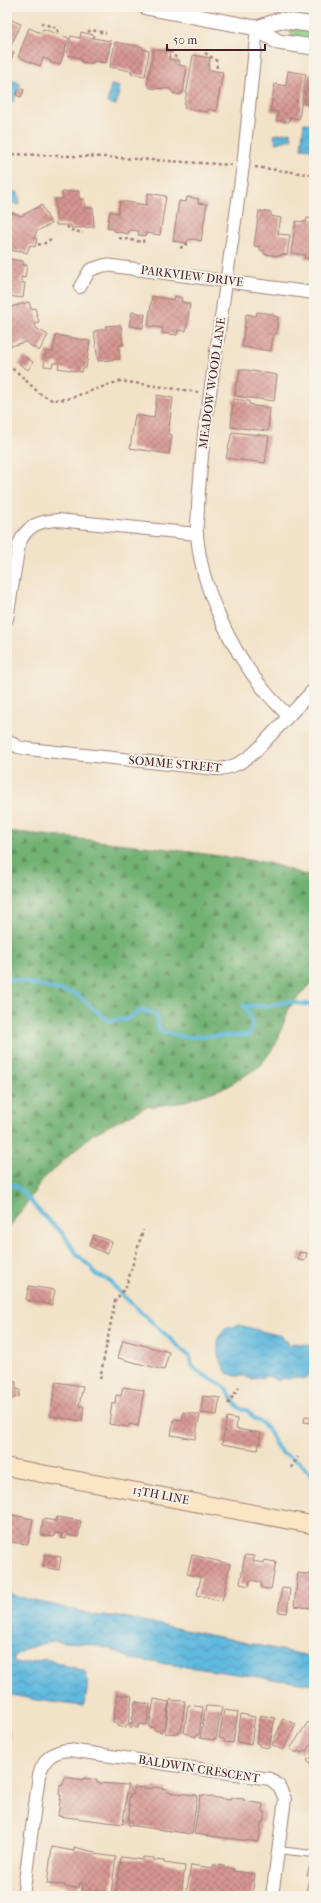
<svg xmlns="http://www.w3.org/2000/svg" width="321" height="1903" font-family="'IM FELL French Canon',serif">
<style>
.grass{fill:url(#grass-dots);stroke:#6b7658}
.forest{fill:url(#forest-firs);stroke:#5e684f}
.water{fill:url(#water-waves);stroke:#566c84}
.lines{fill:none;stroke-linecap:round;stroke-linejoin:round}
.stream{stroke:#61b9de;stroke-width:4}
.building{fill:url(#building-cross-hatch)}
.service-casing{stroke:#9e8079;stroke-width:8}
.minor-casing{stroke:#9e8079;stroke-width:14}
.tertiary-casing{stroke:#9e8079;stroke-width:17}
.secondary-casing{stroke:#9e8079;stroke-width:19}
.path{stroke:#9e8079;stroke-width:2.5;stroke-dasharray:3 3;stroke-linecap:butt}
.service{stroke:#fff;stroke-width:6}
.minor{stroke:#fff;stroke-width:12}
.tertiary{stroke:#fff;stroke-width:15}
.secondary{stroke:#fce5c4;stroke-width:17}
.labels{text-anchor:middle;stroke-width:4;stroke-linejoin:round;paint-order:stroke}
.street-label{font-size:12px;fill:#4a1f2b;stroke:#f7f3e8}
</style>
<defs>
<pattern id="grass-dots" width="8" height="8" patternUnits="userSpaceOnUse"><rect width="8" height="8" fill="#8cce86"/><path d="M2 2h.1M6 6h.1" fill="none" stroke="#7ab074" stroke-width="1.8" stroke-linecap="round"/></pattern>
<pattern id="forest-firs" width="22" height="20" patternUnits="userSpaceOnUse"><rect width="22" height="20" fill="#71b173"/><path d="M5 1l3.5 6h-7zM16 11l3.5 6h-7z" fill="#5f8f5f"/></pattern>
<pattern id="water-waves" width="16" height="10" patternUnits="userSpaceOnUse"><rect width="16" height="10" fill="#61b9de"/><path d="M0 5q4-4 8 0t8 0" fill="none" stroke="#5296b4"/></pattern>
<pattern id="building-cross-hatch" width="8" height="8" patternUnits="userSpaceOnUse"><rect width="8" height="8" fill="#d69691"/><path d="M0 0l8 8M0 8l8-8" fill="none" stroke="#b07a77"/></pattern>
</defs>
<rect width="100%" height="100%" fill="#f7f3e8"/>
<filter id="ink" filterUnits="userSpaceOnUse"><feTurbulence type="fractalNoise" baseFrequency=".025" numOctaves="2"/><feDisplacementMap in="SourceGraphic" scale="8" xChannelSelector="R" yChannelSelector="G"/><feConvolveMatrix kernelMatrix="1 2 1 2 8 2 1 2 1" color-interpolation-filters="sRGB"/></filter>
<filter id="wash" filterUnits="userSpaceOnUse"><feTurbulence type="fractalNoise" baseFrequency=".012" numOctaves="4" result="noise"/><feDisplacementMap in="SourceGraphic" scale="16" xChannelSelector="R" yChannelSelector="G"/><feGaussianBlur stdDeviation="0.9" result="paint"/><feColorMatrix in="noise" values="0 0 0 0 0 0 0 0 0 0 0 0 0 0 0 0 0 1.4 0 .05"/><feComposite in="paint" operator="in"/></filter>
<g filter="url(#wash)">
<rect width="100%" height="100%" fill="#f2e2c7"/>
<path class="grass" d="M292 29 314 30V42L292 37 291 33Z"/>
<path class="forest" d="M7 831 162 848 269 863 314 878V982L306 988 289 1008 276 1044 260 1066 227 1087 179 1103 146 1107 93 1134 43 1179 10 1227H7Z"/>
<g class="water">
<path d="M13 79 21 84 13 102 7 99V91Z"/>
<path d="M111 85 120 87 116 105 107 103Z"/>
<path d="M304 123 314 124 311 149 301 148Z"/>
<path d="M290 132 292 139 276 143 274 135Z"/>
<path d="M9 189 18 193 20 202 18 205 13 203 7 204V190Z"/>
<path d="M239 1325 281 1336 283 1340 287 1341 289 1346 293 1343 314 1346V1371L304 1379 293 1377 289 1379 283 1378 277 1381 269 1376 251 1379 243 1376H236L227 1373 218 1356V1338L225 1329Z"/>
<path d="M8 1591 15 1596 99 1616H119L314 1657V1685L131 1659 108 1648 79 1643 52 1641 25 1649 14 1657V1662L20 1664 46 1659 84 1671C90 1679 87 1696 83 1706L36 1700 7 1694Z"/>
</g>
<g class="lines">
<g class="stream">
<path d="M7 978 76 994 108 1020H125L143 1010 157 1015 159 1031 185 1037 249 1035C256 1024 251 1017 244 1006H267L287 1002 314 1005"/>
<path d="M7 1182 20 1189 41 1213 64 1235 77 1255 92 1268 96 1275 109 1280 118 1291 190 1357C191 1377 215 1376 226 1389 233 1396 234 1410 247 1410L256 1420 261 1422 271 1433 274 1443 282 1453 300 1462 314 1479"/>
</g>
</g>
<g id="blocks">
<g class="building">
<path d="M7 18 21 24 9 50 14 52 9 64 7 63Z"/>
<path d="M29 28 41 33 43 29 69 38 60 64 50 63 51 61 43 58 40 66 18 57Z"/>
<path d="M81 32 94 35 93 38 111 41 106 63 93 61V63H87L82 62 80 58 67 55 71 36 80 38Z"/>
<path d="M115 42 143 47 142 49 149 51 145 76 131 74 132 71 110 67Z"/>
<path d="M154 49 170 52 169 59 180 61 179 65 187 67 183 92 179 95 173 93 170 89 150 88 147 84Z"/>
<path d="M193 55 210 58 208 70 223 72 216 111 207 109V112L184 108Z"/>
<path d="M288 71 306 74 299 119 290 117 289 122 277 120 278 112 270 111 275 84 286 86Z"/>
<path d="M308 77 314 78V105L304 104Z"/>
<path d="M19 88 24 90 21 97 16 95Z"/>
<path d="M79 191V199H84L85 208H93L94 227 71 228V225H56L55 199H63L62 192Z"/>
<path d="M148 193 166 196 160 235 146 233V236L138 235 139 231 129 230 128 234 114 231V229L107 228 110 211 118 213 120 201 146 205Z"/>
<path d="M187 197 199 199 198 203 207 204 201 241 193 239 188 240 187 243 173 241 179 201 186 202Z"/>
<path d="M42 205 51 224 37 231 34 238 37 239 35 247 30 245 27 253 19 250V252L7 249V211L21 216Z"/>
<path d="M259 211 271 212V216L281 218 278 234 290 235 287 255 281 254 280 256 264 254V251L260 250V247L254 246Z"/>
<path d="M307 218 314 219V260L304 258 305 255 291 253 296 221 306 222Z"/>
<path d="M7 259 23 261V265H27L25 278 21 277V282L25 283 23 298 7 296Z"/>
<path d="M152 296 174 300 175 296 182 298 181 302 190 304 186 331 178 330 177 335 162 333 163 328 148 326Z"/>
<path d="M29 302 31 309 35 308 39 323 35 324 36 328 48 335 39 351 25 342 11 346 9 337 7 338V308Z"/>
<path d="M132 312 145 314 143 328 129 326Z"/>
<path d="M257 312 273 314V316L278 317 276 334H273L271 351 242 347 246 314 256 316Z"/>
<path d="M121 325 123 345H119L120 359 98 361 94 331 106 329 105 326Z"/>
<path d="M56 335 90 341 86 368H83L82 372 58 368 59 363H53L52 367 44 366 46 351 53 352Z"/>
<path d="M24 357 33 362 28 370 19 364Z"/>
<path d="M240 369 277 375 274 401 235 396 236 382H238Z"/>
<path d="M157 395 173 398 168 434 172 435 169 454 130 448 135 415 154 418Z"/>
<path d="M233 399 249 401V404L253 405V406L270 408 268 431 231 427Z"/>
<path d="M232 432 269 436 265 463 226 458Z"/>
<path d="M94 1235 112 1242 107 1254 89 1246Z"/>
<path d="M299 1252 307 1253 305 1261 298 1260Z"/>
<path d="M29 1286 55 1290 52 1305 26 1300Z"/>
<path d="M123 1340 169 1352 164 1370 118 1358Z"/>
<path d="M7 1381 16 1382V1389L20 1390 19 1397H15L14 1399H7Z"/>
<path d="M56 1382 83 1386 79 1406H84L82 1421 50 1416Z"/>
<path d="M123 1387 144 1390 138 1426 129 1424 128 1427 109 1424 112 1403H115L116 1395 121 1396Z"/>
<path d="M203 1396 220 1398 217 1415 201 1413Z"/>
<path d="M183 1412 200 1415 195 1439 171 1435 174 1419 182 1420Z"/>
<path d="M305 1416 313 1417 312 1423 304 1422Z"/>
<path d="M227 1417 237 1419 236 1429 261 1433 258 1450 222 1444Z"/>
<path d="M7 1514 33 1519 28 1544 7 1542Z"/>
<path d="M57 1517 81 1521 78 1537 66 1535V1539L61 1538 62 1534 55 1533 54 1537 41 1535 43 1519 56 1521Z"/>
<path d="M45 1554 61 1557 59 1570 43 1567Z"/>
<path d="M192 1555 230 1564 222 1601 197 1595 201 1577 187 1574Z"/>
<path d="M245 1555 254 1556 253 1561 264 1563V1560L276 1562 271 1589 261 1588V1582L250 1580 249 1586 240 1584Z"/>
<path d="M298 1573 314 1575 312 1608 294 1606Z"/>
<path d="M282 1588 290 1589 287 1613 278 1612Z"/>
<path d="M117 1694 132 1696 128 1725H126L125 1728 118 1726V1723L113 1722Z"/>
<path d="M154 1699 169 1702 164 1729H162V1732L154 1730V1728L149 1727Z"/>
<path d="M170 1700 185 1701 181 1732H178V1734L165 1733Z"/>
<path d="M135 1702 150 1704 147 1725 139 1724 138 1728 130 1727V1723H132Z"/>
<path d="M188 1705 203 1707 199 1735H196V1737L184 1733Z"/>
<path d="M206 1706 222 1707 216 1739 214 1738V1740L200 1738Z"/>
<path d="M224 1710 238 1712 233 1743 224 1742V1739L219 1738Z"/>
<path d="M241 1714 255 1717 251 1745 237 1742Z"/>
<path d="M261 1715 275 1718 269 1748 259 1746V1744L256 1743Z"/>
<path d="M283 1719 296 1724 283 1750 272 1745Z"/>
<path d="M308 1722 314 1726V1740L307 1751 304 1750 302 1753 298 1751 296 1753 290 1749Z"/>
<path d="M7 1726H9L8 1732H10L9 1740H7Z"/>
<path d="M314 1756V1771L307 1760Z"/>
<path d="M65 1777 83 1780V1778L97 1780V1783L128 1785 123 1824 58 1816 61 1795H59L60 1784 63 1785Z"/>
<path d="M134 1787 153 1789V1787L167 1789 166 1792 197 1795 192 1834 128 1825 130 1805H128L130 1794H133Z"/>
<path d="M200 1795 230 1800 231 1798 244 1799V1801L263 1804 262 1811 265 1812 263 1823 261 1822 259 1842 194 1834Z"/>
<path d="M52 1847 74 1851V1847L95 1852 94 1854 116 1857 111 1893 95 1889 94 1893 82 1891 83 1883H80L79 1888 65 1887V1885L47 1884Z"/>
<path d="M121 1857 143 1860V1857L154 1858V1860L164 1861V1863L185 1866 181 1896H152L153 1893 150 1892 149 1896 116 1894Z"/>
<path d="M311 1862H314V1876L307 1875Z"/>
<path d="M191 1865 213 1868V1865L224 1866V1868L234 1869 233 1871 255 1874 252 1896H186Z"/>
<path d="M309 1879 314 1880V1894L306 1893Z"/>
</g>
</g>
</g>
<g filter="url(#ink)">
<use href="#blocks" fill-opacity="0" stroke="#9e8079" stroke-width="1"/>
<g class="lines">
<g class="service-casing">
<path id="service" d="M278 1850 314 1854"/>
</g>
<g class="minor-casing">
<g id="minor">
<path d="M257 28 243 166 204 434C202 459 199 483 198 507 198 516 196 526 197 534 201 588 231 650 265 691 272 700 281 708 288 716"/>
<path d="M80 287 90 270 105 265 314 293"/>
<path d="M7 619 19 544C27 525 39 521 58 520L197 534"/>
<path d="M7 740 18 747 28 749 216 769C232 769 244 762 256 751L314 689"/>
<path d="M23 1896 39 1775C44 1759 52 1751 69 1750L270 1779 279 1786 285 1799 272 1896"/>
</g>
</g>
<g class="tertiary-casing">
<g id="tertiary">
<path d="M146 7 257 28 278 42 314 47"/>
<path d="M257 28 280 20 314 25"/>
</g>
</g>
<g class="secondary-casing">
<path id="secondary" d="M7 1467 314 1525"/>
</g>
<g class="path">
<path d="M41 23 57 28 58 33"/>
<path d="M88 32 91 30 106 33"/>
<path d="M165 49 170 50 177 59"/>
<path d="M205 53 216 60 217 68"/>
<path d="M7 154 104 157 232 165"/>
<path d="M255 167 314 175"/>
<path d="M67 226 70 230 83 233"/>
<path d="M119 238 143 242 144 237"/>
<path d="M38 244 42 245 51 239"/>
<path d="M180 248 191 242"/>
<path d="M7 366 16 371 39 393 52 400 67 399 120 381 198 392"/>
<path d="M100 1379 115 1301 126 1287 143 1230"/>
<path d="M228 1404 239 1387"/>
<path d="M291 1468 298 1457"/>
</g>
<use href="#service" class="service"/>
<use href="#minor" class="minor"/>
<use href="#tertiary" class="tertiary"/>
<use href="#secondary" class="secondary"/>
</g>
</g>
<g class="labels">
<g class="street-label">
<text transform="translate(192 276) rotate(7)" y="4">PARKVIEW DRIVE</text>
<text transform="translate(212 383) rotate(-82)" y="4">MEADOW WOOD LANE</text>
<text transform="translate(175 764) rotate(5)" y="4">SOMME STREET</text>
<text transform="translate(161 1495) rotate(11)" y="4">13TH LINE</text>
<text transform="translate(199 1769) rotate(9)" y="4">BALDWIN CRESCENT</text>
</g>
</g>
<rect width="321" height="1903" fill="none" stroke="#f7f3e8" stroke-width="24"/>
<path d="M167 44v6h98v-6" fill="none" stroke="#4a1f2b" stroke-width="2"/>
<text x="173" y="44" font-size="12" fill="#4a1f2b" stroke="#f7f3e8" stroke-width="3" paint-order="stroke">50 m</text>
</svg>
